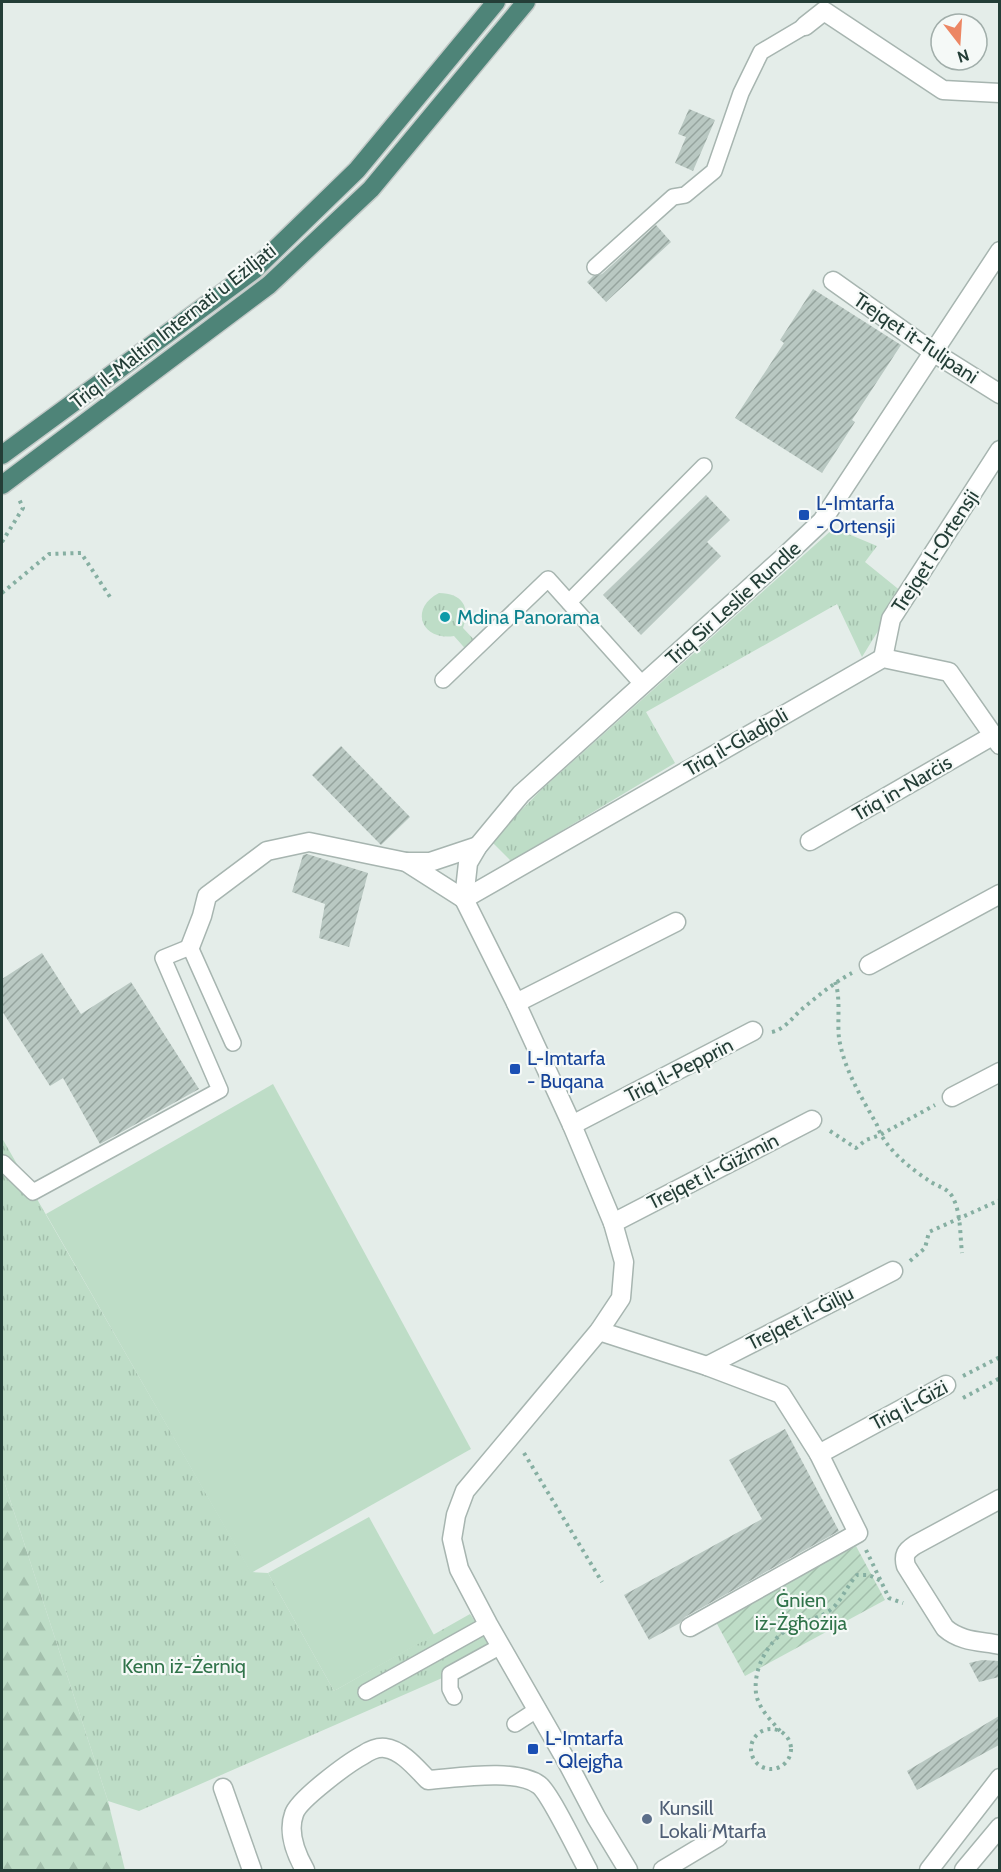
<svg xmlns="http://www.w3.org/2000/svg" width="1001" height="1872" font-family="Cabin,sans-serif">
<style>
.forest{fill:url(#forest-firs)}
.park{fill:url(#park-tufts)}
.garden{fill:url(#garden-furrows)}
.pitch{fill:#beddc7}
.building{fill:url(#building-hatch)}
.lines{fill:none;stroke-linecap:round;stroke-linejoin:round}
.service-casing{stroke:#a7b5b0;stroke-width:18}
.pedestrian-casing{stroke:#a7b5b0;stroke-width:21}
.minor-casing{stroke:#a7b5b0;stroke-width:21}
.tertiary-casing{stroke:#a7b5b0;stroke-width:21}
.trunk-casing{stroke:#c2c9c7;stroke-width:21}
.path{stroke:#86afa2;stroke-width:4;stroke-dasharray:3 4.5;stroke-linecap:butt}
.service{stroke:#fff;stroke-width:15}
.pedestrian{stroke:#fff;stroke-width:18}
.minor{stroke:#fff;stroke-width:18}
.tertiary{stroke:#fff;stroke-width:18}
.trunk{stroke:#4e8478;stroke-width:18}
.transit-dot{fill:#1a4fb4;stroke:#f5f9f7;stroke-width:2}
.culture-dot{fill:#0f9aa8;stroke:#f5f9f7;stroke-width:2}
.service-dot{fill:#5c6f8a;stroke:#f5f9f7;stroke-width:2}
.labels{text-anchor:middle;stroke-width:4.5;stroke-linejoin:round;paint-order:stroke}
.street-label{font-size:20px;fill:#243e37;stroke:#f5f9f7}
.transit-label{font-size:20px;fill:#164399;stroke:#f5f9f7;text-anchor:start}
.culture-label{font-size:20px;fill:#0d838f;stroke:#f5f9f7;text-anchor:start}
.park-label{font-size:20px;fill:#30734a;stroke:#f5f9f7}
.service-label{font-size:20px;fill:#4e5e75;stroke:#f5f9f7;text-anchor:start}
</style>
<defs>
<pattern id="forest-firs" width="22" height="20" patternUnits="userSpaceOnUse" patternTransform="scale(1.5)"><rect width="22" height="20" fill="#beddc7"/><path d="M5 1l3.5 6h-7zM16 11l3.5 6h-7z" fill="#a3bfac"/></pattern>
<pattern id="park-tufts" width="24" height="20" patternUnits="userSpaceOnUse" patternTransform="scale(1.5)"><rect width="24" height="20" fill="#beddc7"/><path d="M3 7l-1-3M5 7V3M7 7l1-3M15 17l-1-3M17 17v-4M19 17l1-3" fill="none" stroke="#a3bfac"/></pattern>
<pattern id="garden-furrows" width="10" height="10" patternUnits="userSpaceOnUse" patternTransform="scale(1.5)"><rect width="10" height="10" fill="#beddc7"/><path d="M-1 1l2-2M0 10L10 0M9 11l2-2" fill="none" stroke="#a3bfac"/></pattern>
<pattern id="building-hatch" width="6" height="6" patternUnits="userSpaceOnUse" patternTransform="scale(1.5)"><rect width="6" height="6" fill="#b9c8c2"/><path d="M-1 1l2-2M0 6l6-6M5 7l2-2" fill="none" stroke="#96a49e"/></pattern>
</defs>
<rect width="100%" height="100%" fill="#e4ede9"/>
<path class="forest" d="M2 1475 108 1801 125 1870H2Z"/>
<g class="park">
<path d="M834 528 877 546 865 562 902 592 862 657 837 604 646 712 675 763 511 861 491 841 542 789Z"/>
<path d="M439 593C462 593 471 607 463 628L479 645 470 654 454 636C421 641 409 608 439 593Z"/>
<path d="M2 1138 251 1572 268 1573 334 1691 470 1614 497 1654 139 1811 108 1801 2 1475Z"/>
</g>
<path class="garden" d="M856 1546 885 1600 745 1676 716 1622Z"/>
<g class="pitch">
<path d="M273 1084 471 1449 251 1573 46 1214Z"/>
<path d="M369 1517 434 1635 334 1691 268 1573Z"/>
</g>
<g class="building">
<path d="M689 109 715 120 693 171 675 163 686 137 678 134Z"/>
<path d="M656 225 671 242 606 302 587 282 593 276 602 274Z"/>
<path d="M813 289 901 345 852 420 855 422 822 473 735 418 784 343 780 340Z"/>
<path d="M706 495 730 520 707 542 721 556 641 635 603 595Z"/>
<path d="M341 746 410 817 381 845 312 775Z"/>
<path d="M307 854 368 873 349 947 319 938 325 904 292 892 303 855Z"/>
<path d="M42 953 81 1014 131 982 199 1089 100 1144 63 1078 50 1086 2 1011V979Z"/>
<path d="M785 1429 839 1531 685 1617 680 1623 649 1640 624 1595 762 1519 729 1460Z"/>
<path d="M982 1660 999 1661V1677L979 1682 969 1663Z"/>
<path d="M999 1716V1745L917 1790 907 1771Z"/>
</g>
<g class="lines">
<g class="service-casing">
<g id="service">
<path d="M595 267 673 197 685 195 714 171 741 93 761 52 805 26"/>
<path d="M569 602 704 466"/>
<path d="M443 680 548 579 643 685"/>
<path d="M3 1163 33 1192 220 1090 163 958 190 947 233 1043"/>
<path d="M366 1692 488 1624"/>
<path d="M454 1697 450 1689V1674L501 1646"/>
<path d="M515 1724 538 1709"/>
</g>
</g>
<g class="pedestrian-casing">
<g id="pedestrian">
<path d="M883 658 891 619 1000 450"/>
<path d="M690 1627 858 1533 819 1454"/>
</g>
</g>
<g class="minor-casing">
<g id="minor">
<path d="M805 26 824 11 943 90 1000 93"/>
<path d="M833 281 933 352 1000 394"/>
<path d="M810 841 994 735"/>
<path d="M406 862H430L478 846"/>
<path d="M464 899 516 1003 572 1125 613 1223 624 1262 621 1298 599 1331 465 1491 456 1515 452 1539 459 1569 488 1624 566 1760 596 1817 628 1870"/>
<path d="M464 899 468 863 478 846 521 794 785 556 822 521 1000 251"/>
<path d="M464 899 883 658 949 672 1000 745"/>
<path d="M190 947 202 916 207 896 267 851 309 842 406 862 464 899"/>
<path d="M869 965 1000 894"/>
<path d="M516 1003 676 922"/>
<path d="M952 1097 1000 1072"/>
<path d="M572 1125 753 1031"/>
<path d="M613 1223 812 1120"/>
<path d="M599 1331 707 1366 781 1394 819 1454 946 1385"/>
<path d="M707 1366 893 1271"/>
<path d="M1000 1499 915 1545C906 1551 903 1555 906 1566L945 1628C961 1642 980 1641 1000 1645"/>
<path d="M223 1788 252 1870"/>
<path d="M305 1870C296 1854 287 1833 294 1814 298 1800 348 1763 363 1755 369 1751 377 1747 385 1748 402 1750 417 1769 428 1780 457 1778 516 1768 539 1785 550 1793 579 1854 588 1870"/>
<path d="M663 1870 718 1837"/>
<path d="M964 1870 1000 1827"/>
</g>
</g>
<g class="tertiary-casing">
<path id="tertiary" d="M929 1870 1000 1778"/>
</g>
<g class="trunk-casing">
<g id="trunk">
<path d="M2 455 254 270 357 170 496 2"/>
<path d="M2 485 269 285 371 189 526 2"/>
</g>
</g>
<g class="path">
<path d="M2 542 23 508 19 499"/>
<path d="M2 593 49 554 81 553 112 600"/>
<path d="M835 982C841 997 837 1021 839 1038 844 1070 862 1098 877 1125 884 1148 911 1169 931 1182 939 1187 948 1188 953 1198 961 1213 960 1236 962 1253"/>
<path d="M772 1032C785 1029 792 1018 802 1009 818 996 833 983 852 973"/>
<path d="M830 1131 856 1148 866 1140 880 1135 935 1105"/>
<path d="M910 1261 925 1248 929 1232 1000 1200"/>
<path d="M963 1376 1000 1357"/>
<path d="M963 1398 1000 1378"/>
<path d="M524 1453 602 1582"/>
<path d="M866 1550 889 1598 903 1603"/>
<circle cx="771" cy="1749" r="20"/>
<path d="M780 1731C771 1720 758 1708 756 1693 753 1667 769 1640 791 1627 803 1621 818 1619 829 1611 841 1603 847 1585 857 1575H869L881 1581"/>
</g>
<use href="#service" class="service"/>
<use href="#pedestrian" class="pedestrian"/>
<use href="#minor" class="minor"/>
<use href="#tertiary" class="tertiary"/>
<use href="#trunk" class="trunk"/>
</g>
<g class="transit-dot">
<rect x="798" y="509" width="12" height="12" rx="3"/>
<rect x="509" y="1063" width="12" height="12" rx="3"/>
<rect x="527" y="1743" width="12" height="12" rx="3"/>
</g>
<circle class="culture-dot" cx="445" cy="617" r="6"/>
<circle class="service-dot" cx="647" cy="1819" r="6"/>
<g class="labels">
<g class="street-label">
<text transform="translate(173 326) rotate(-38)" y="7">Triq il-Maltin Internati u Eżiljati</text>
<text transform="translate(916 338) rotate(34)" y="7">Trejqet it-Tulipani</text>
<text transform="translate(935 551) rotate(-57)" y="7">Trejqet l-Ortensji</text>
<text transform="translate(733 603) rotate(-42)" y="7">Triq Sir Leslie Rundle</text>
<text transform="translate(736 742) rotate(-30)" y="7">Triq il-Gladjoli</text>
<text transform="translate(902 788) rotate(-30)" y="7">Triq in-Narċis</text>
<text transform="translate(679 1070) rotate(-27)" y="7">Triq il-Pepprin</text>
<text transform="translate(713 1171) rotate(-27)" y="7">Trejqet il-Ġiżimin</text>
<text transform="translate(800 1318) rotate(-27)" y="7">Trejqet il-Ġilju</text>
<text transform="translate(909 1405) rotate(-28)" y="7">Triq il-Ġiżi</text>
</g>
<g class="transit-label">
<text x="816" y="510">L-Imtarfa<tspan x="816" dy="23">- Ortensji</tspan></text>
<text x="527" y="1065">L-Imtarfa<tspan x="527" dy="23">- Buqana</tspan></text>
<text x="545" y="1745">L-Imtarfa<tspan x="545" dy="23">- Qlejgħa</tspan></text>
</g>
<g class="culture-label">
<text x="457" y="624">Mdina Panorama</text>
</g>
<g class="park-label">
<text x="801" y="1607">Ġnien<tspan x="801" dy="23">iż-Żgħożija</tspan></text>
<text x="184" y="1673">Kenn iż-Żerniq</text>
</g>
<g class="service-label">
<text x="659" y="1815">Kunsill<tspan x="659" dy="23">Lokali Mtarfa</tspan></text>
</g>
</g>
<rect width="1001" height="1872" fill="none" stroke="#243e37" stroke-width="6"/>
<g transform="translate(959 42) rotate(163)"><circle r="28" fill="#f5f9f7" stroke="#a1aeaa" stroke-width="1.5"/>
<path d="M0-4.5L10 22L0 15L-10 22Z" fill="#ec8663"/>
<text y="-9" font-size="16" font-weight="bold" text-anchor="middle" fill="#243e37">N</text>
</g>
</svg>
